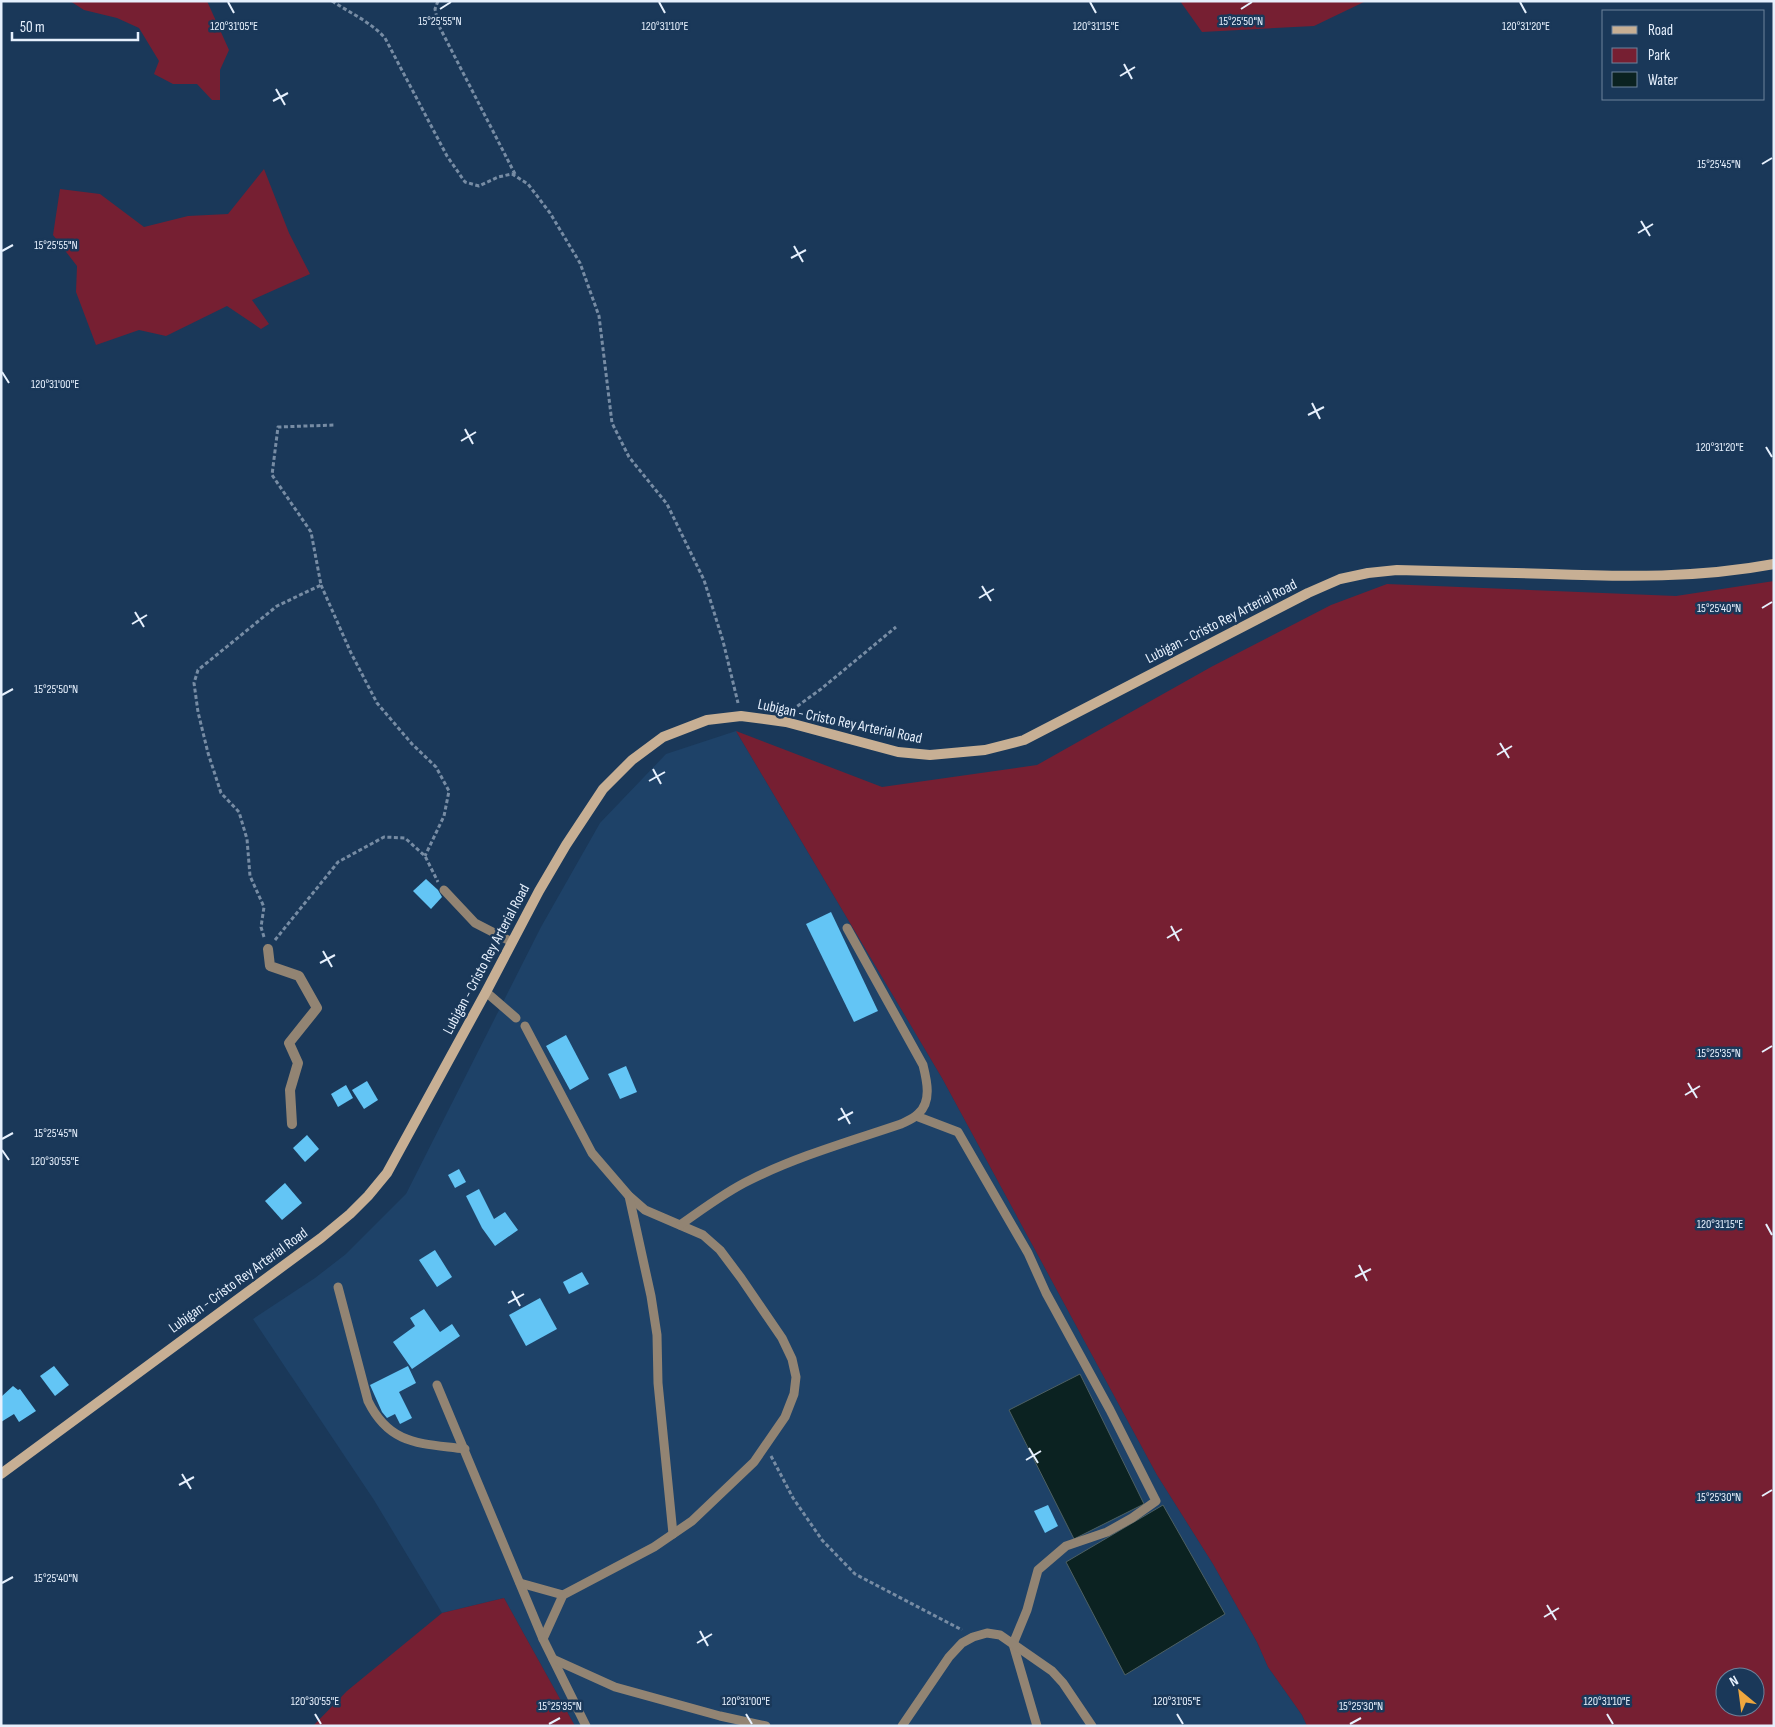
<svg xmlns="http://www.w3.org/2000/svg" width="1775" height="1727" font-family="'Sofia Sans Condensed',sans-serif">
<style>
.built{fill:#1e4268}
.green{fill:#761f32;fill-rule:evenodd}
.water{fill:#0b2221;stroke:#4d6063}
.building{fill:#63c5f5}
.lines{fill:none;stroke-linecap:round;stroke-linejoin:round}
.path{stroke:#778ca4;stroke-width:3;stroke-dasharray:4 2.5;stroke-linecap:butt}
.service{stroke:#928473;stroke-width:9}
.minor{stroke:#928473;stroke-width:10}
.secondary{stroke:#c7af94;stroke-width:10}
.ticks{fill:none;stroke:#e6f0fd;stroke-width:2}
.labels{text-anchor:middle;stroke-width:5;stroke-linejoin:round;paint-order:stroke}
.street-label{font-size:15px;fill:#e6f0fd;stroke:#1a3859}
.ticks-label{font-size:12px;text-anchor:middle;fill:#e6f0fd;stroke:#1a3859;stroke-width:5;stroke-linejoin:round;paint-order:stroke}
</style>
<rect width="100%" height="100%" fill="#1a3859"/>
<path class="built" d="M736 731 942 1078 1157 1475 1213 1564 1257 1642 1268 1667 1302 1715 1307 1726H575L504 1598 442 1613 374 1500 253 1319 315 1278 346 1254 406 1194 541 927 600 823 666 754Z"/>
<g class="green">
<path d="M70 1H207L229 50 220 70V100H212L197 84H173L154 74 159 61 139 28 117 18 84 10Z"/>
<path d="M1180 1H1366L1314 26 1202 32Z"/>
<path d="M264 169 289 233 310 274 252 300 269 324 261 329 227 306 166 336 139 330 96 345 76 292 77 266 53 235 60 189 100 194 144 227 188 216 228 214Z"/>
<path d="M1774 581V1726H1307L1302 1715 1268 1667 1257 1642 1213 1564 1157 1475 942 1078 736 731 882 787 1037 765 1211 667 1331 605 1387 584 1676 596ZM1725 1677H1755V1707H1725Z"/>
<path d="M504 1598 575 1726H313L347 1691 442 1613Z"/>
</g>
<g class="water">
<path d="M1080 1374 1144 1504 1074 1539 1009 1410Z"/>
<path d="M1163 1505 1225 1614 1125 1675 1066 1562Z"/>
</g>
<g class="building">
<path d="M426 879 438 890 442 897 431 909 413 891Z"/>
<path d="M831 912 878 1011 854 1022 806 924Z"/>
<path d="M566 1035 589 1079 570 1090 546 1046Z"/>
<path d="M626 1066 637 1092 620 1099 608 1074Z"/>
<path d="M367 1081 378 1100 364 1109 352 1090Z"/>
<path d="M346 1085 353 1098 338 1107 331 1094Z"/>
<path d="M307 1135 319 1149 305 1162 293 1148Z"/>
<path d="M459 1169 466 1182 455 1188 448 1175Z"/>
<path d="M285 1183 302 1203 282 1220 265 1201Z"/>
<path d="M479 1189 494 1219 505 1212 518 1230 495 1246 482 1228 466 1196Z"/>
<path d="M435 1250 452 1277 437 1287 419 1260Z"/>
<path d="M582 1272 589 1284 569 1294 563 1282Z"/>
<path d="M540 1298 557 1329 526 1346 509 1315Z"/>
<path d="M424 1309 440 1332 452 1324 460 1336 412 1369 393 1342 415 1326 410 1318Z"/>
<path d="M54 1366 69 1385 55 1396 40 1376Z"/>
<path d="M408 1366 416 1383 399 1392 412 1418 400 1424 395 1414 387 1418 382 1412 370 1385Z"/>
<path d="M13 1386 18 1390 20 1389 36 1411 19 1422 14 1414 1 1422V1397Z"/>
<path d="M1048 1505 1058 1526 1045 1533 1034 1511Z"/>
</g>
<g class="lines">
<g class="path">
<path d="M332 1C350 13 371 22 385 38L447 156 465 182 479 186 498 177 512 174 528 184 550 213 580 263 599 316 612 423 629 457 667 504 704 580 723 641 738 703"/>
<path d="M438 1 435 9 438 24 516 176"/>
<path d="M321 585 351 653 377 703 412 744 436 767 449 791 444 816 425 856"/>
<path d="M792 710 821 689 896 627"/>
<path d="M264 937 261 927 264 907 250 876 247 839 239 812 221 793 208 753 198 712 194 683 198 670 277 606 321 585 311 532 272 475 278 427 334 425"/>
<path d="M275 940 338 862 384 837 405 838 425 856 438 882"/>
<path d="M771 1456 793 1498 822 1540 855 1574 962 1630"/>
</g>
<g class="service">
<path d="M444 890 475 923 512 942"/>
<path d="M486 992 516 1018"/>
<path d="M525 1026 592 1153 629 1196 645 1210 703 1235 720 1250 741 1278 782 1338 792 1359 796 1377 794 1394 785 1417 754 1462 692 1521 654 1547 563 1595 543 1639"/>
<path d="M916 1116 958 1132 1028 1253 1046 1293 1110 1410 1156 1501 1132 1518 1107 1532 1066 1546 1038 1570 1027 1610 1013 1644 1037 1726"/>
<path d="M629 1196 651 1296 657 1335 658 1383 673 1534"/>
<path d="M680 1225C703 1209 725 1192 750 1180 798 1156 851 1141 901 1124 907 1121 913 1119 918 1114 932 1102 927 1081 923 1065L847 928"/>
<path d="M338 1287 368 1401C390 1446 421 1443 465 1449"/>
<path d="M437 1385 543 1639 586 1726"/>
<path d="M520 1583 563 1595"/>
<path d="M553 1659 615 1687 720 1716 766 1726"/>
<path d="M902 1726 949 1657 962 1643 973 1637 987 1633 1000 1635 1052 1671 1063 1683 1092 1726"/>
</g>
<path class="minor" d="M268 949 270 966 299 976 317 1008 289 1043 298 1063 290 1090 292 1124"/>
<path class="secondary" d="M1 1474 321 1238 350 1214 368 1196 387 1173 486 992 539 891 566 845 603 789 632 760 663 737 707 720 741 716 786 722 898 752 930 755 985 750 1024 740 1308 593 1340 579 1368 573 1397 570C1448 571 1499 573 1550 574 1625 577 1699 578 1774 564"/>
</g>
<path class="ticks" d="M228 2 234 13M659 2 665 13M1090 2 1096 13M1520 2 1526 13M440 9 451 2M1241 9 1252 2M1124 64 1132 79M1120 76 1135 67M276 89 285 105M273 101 288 93M1762 164 1772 158M1641 221 1650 236M1638 233 1653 224M794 246 803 262M2 251 13 245M791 258 806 250M2 372 9 383M1312 403 1320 419M1308 415 1324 407M465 429 473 444M461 441 476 432M1766 447 1772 457M982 586 991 601M979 598 994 589M1762 608 1772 602M135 612 144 627M132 624 147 615M2 695 13 689M1500 743 1509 758M1497 755 1512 746M653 769 661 784M649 781 665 772M1171 926 1179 941M1167 938 1182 929M323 951 332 967M320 963 335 955M1762 1052 1772 1046M1688 1083 1697 1098M1685 1095 1700 1086M841 1108 850 1124M838 1120 853 1112M2 1139 13 1133M2 1150 9 1160M1766 1224 1772 1235M1359 1265 1367 1281M1355 1277 1371 1269M512 1291 520 1306M508 1303 524 1294M1029 1448 1038 1463M1026 1460 1041 1451M182 1474 191 1489M179 1485 194 1477M1762 1496 1772 1490M2 1583 13 1577M1547 1605 1556 1620M1544 1617 1559 1608M700 1631 708 1646M697 1643 712 1634M315 1714 321 1724M746 1714 752 1724M1177 1714 1183 1724M1607 1714 1613 1724M549 1724 560 1718M1350 1724 1361 1718"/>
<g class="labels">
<g class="street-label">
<text transform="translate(1221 621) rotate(-27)" y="5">Lubigan - Cristo Rey Arterial Road</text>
<text transform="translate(840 721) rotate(12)" y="5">Lubigan - Cristo Rey Arterial Road</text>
<text transform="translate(486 959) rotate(-62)" y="5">Lubigan - Cristo Rey Arterial Road</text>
<text transform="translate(238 1280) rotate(-36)" y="5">Lubigan - Cristo Rey Arterial Road</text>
</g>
</g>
<g class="ticks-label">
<text x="440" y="25">15°25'55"N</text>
<text x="1241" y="25">15°25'50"N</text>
<text x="234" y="30">120°31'05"E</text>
<text x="665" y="30">120°31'10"E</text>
<text x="1096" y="30">120°31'15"E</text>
<text x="1526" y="30">120°31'20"E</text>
<text x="1719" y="168">15°25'45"N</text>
<text x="56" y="249">15°25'55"N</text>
<text x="55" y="388">120°31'00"E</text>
<text x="1720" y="451">120°31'20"E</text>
<text x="1719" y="612">15°25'40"N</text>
<text x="56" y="693">15°25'50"N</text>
<text x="1719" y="1057">15°25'35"N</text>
<text x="56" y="1137">15°25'45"N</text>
<text x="55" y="1165">120°30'55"E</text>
<text x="1720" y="1228">120°31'15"E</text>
<text x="1719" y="1501">15°25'30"N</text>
<text x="56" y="1582">15°25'40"N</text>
<text x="315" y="1705">120°30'55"E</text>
<text x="746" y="1705">120°31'00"E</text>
<text x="1177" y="1705">120°31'05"E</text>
<text x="1607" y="1705">120°31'10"E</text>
<text x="560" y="1710">15°25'35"N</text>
<text x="1361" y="1710">15°25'30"N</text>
</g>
<rect width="1775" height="1727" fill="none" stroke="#e6f0fd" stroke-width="5"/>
<rect x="1602" y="10" width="162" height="90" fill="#1a3859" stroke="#6c829b"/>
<rect x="1612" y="26" width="25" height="8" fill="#c7af94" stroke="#6c829b"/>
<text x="1648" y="35" font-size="15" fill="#e6f0fd">Road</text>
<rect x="1612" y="48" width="25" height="15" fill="#761f32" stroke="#6c829b"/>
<text x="1648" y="60" font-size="15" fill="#e6f0fd">Park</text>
<rect x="1612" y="72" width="25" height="15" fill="#0b2221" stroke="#6c829b"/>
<text x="1648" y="85" font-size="15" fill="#e6f0fd">Water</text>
<g transform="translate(1740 1692) rotate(331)"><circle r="24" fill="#1a3859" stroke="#6c829b"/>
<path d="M0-4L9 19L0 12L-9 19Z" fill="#efa73e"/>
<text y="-8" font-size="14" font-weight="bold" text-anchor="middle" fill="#e6f0fd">N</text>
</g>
<path d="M12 32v8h126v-8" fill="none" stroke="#e6f0fd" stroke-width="2.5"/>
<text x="20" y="32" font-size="15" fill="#e6f0fd" stroke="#1a3859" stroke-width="4" paint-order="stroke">50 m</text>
</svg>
